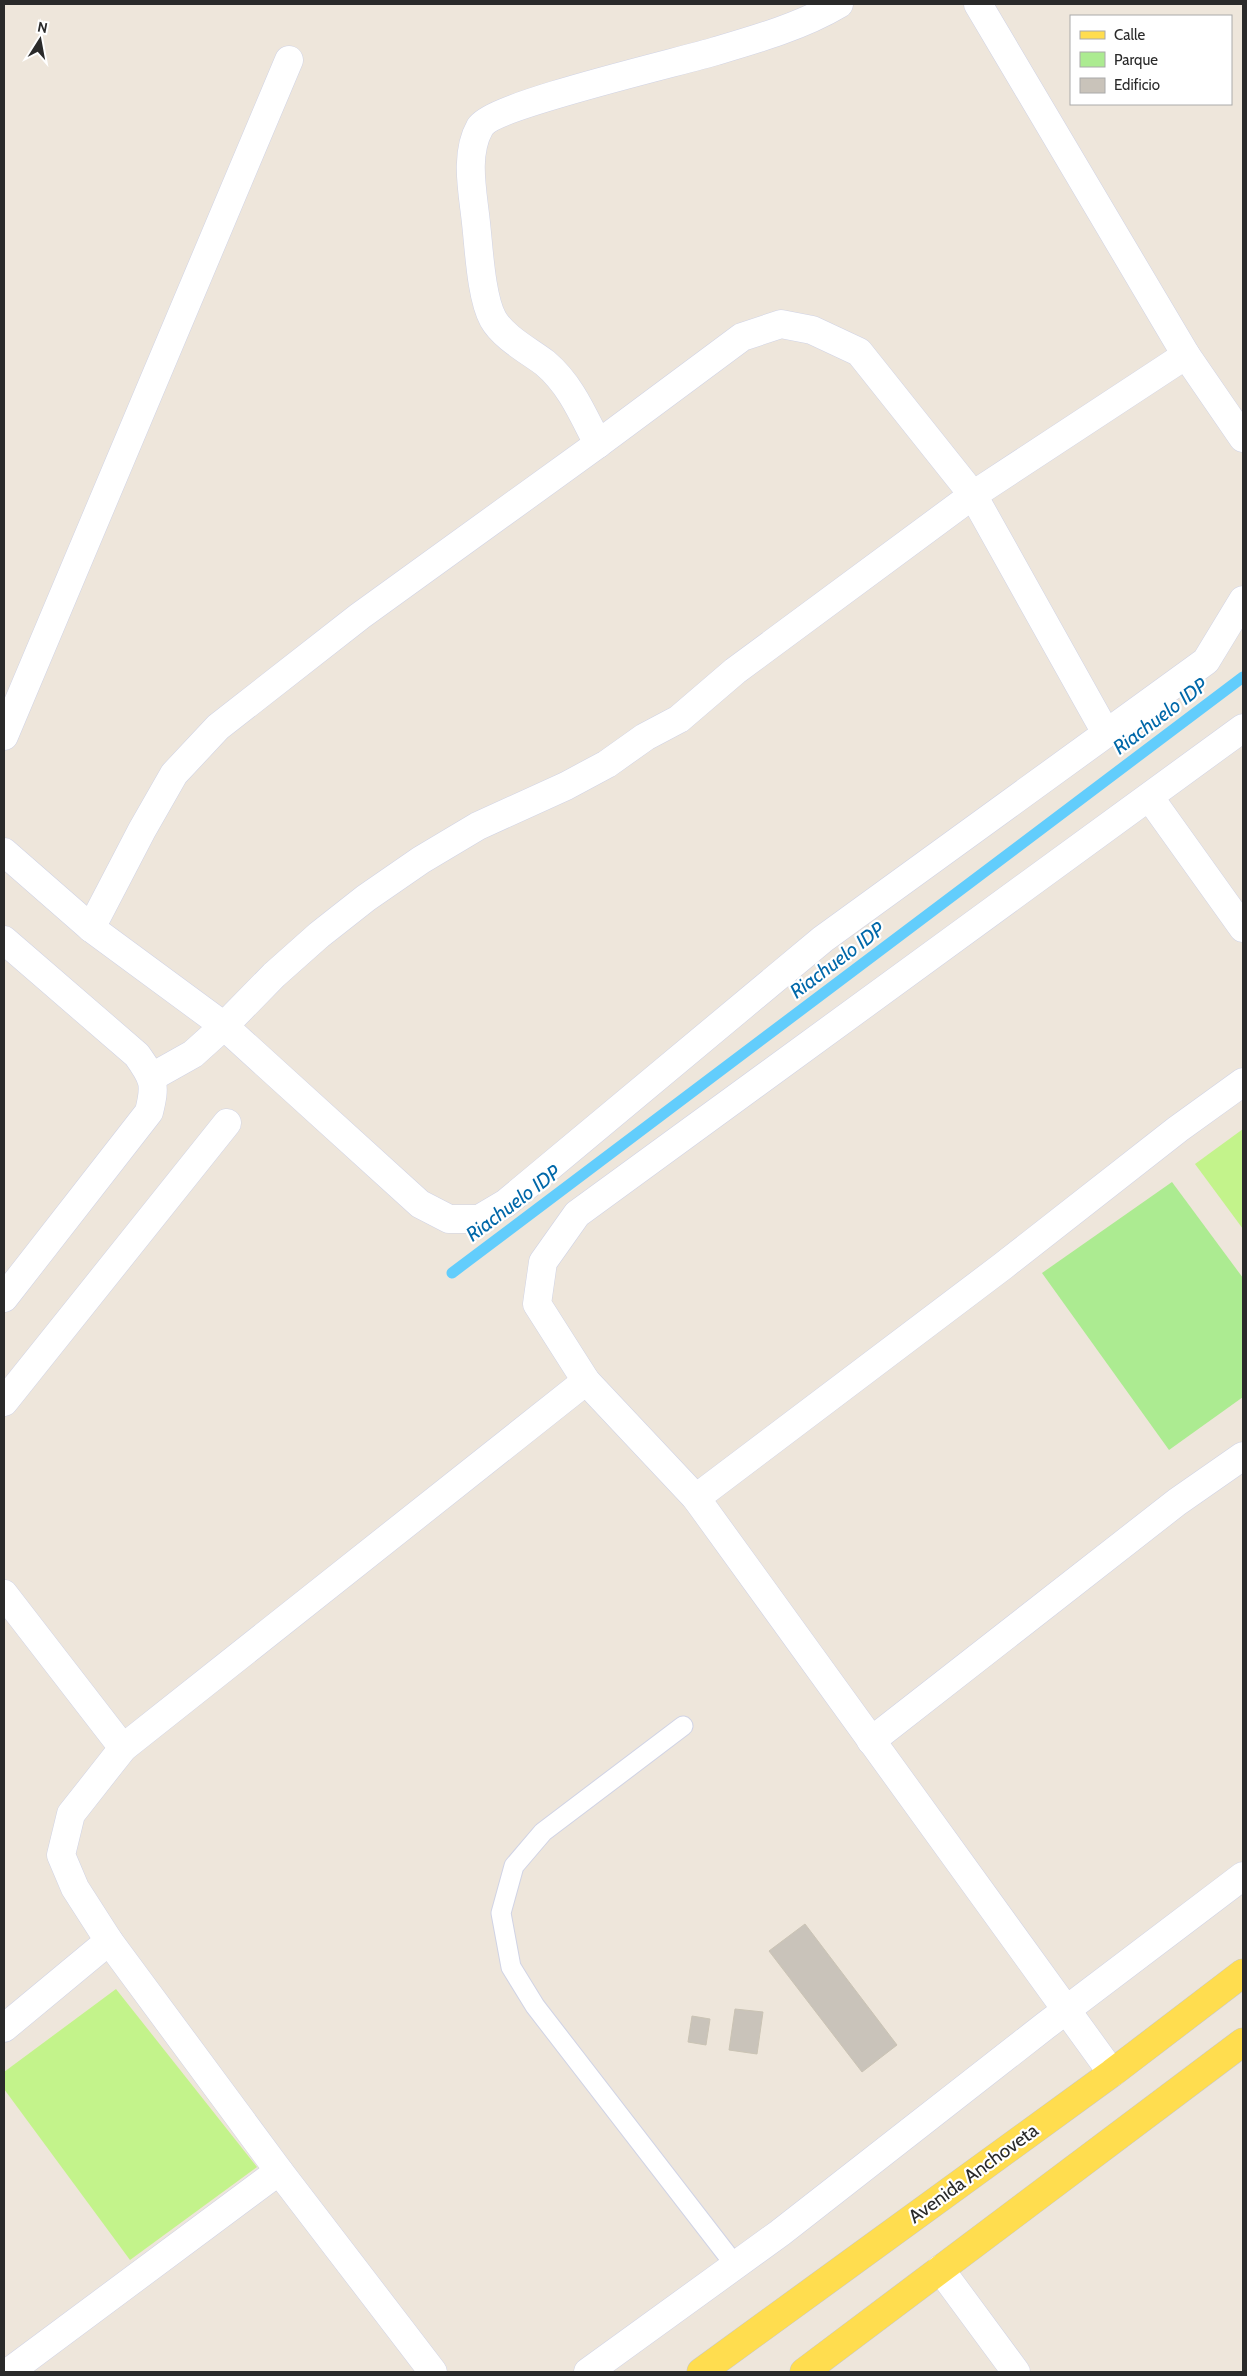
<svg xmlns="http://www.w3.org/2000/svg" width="1247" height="2376" font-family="Cabin,sans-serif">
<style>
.green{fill:#aceb91}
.pitch{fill:#c3f38b}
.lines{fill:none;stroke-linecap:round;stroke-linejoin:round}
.stream{stroke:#62cdfc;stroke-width:11}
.building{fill:#c9c3ba;stroke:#cac3b4}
.service-casing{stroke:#d0d3e5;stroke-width:21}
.minor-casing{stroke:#d0d3e5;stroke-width:29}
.secondary-casing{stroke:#d0d3e5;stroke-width:29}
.primary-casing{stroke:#c8c8c8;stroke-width:29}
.service{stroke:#fff;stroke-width:19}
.minor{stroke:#fff;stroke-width:28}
.secondary{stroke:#fff;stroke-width:28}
.primary{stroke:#ffdd4f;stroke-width:28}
.labels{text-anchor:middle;stroke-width:4.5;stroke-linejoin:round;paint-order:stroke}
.street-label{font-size:19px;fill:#2a2a2a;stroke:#fff}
.water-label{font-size:20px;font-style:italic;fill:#0068a9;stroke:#fff}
</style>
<rect width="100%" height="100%" fill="#eee6db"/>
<path class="green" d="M1172 1182 1243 1278V1397L1169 1450 1042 1273Z"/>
<g class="pitch">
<path d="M1243 1129V1229L1195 1164Z"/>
<path d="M116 1989 257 2167 130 2260 4 2089V2072Z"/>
</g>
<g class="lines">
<path class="stream" d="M452 1273 1243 677"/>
</g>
<g class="building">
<path d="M805 1924 897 2045 862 2072 769 1951Z"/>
<path d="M735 2009 763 2012 757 2054 729 2050Z"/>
<path d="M692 2016 710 2019 706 2045 688 2042Z"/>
</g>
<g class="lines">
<g class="service-casing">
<path id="service" d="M683 1726 543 1832 514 1866 501 1913 511 1967 535 2006 735 2265"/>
</g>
<g class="minor-casing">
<g id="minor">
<path d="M978 4 1186 355 1243 438"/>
<path d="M598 444C583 415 571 385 545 363 529 351 503 337 493 319 481 297 479 249 476 223 473 193 464 155 480 127 493 105 680 62 716 51 757 39 802 26 839 4"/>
<path d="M4 736 289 60"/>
<path d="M1150 798 1243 928"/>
<path d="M4 852 91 928 224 1026 420 1204 449 1219H479L506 1203 823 939 1206 661 1243 600"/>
<path d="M91 928 142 830 174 774 218 727 360 616 598 444 742 337 781 324 812 330 859 352 973 495 1106 733"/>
<path d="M152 1077 193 1054 224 1026 274 975 319 935 366 898 421 860 478 826 566 786 607 764 645 737 679 719 735 671 973 495 1186 355"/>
<path d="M4 1402 227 1123"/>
<path d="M696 1498 1003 1266 1178 1129 1243 1082"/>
<path d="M4 1594 123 1748"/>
<path d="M871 1741 1177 1502 1243 1456"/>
<path d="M4 2028 109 1941"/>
<path d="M1112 2073 696 1498 586 1381 537 1304 543 1262 577 1214 1243 728"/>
<path d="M940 2269 1016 2372"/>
<path d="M9 2372 279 2171"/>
<path d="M433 2372 279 2171 109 1941 75 1888 61 1855 71 1814 123 1748 586 1381"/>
<path d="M588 2372 780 2233 1045 2026 1243 1876"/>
</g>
</g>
<g class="secondary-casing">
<path id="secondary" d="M4 940 137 1055C154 1079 156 1084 149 1112L4 1298"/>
</g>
<g class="primary-casing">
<g id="primary">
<path d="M701 2372 1112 2073 1243 1973"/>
<path d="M804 2372 1243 2042"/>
</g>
</g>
<use href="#service" class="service"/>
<use href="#minor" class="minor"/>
<use href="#secondary" class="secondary"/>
<use href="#primary" class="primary"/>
</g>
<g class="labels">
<g class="street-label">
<text transform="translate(973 2173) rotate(-36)" y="7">Avenida Anchoveta</text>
</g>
<g class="water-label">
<text transform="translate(1160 716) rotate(-37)" y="7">Riachuelo IDP</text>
<text transform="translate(837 960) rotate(-37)" y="7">Riachuelo IDP</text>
<text transform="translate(513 1203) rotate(-37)" y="7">Riachuelo IDP</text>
</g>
</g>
<rect width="1247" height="2376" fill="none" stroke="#2a2a2a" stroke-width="10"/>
<rect x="1070" y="15" width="162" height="90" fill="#ffffff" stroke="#aaaaaa"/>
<rect x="1080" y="31" width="25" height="8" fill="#ffdd4f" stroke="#aaaaaa"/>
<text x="1114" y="40" font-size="15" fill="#2a2a2a">Calle</text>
<rect x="1080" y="52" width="25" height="15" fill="#aceb91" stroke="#aaaaaa"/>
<text x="1114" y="65" font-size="15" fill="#2a2a2a">Parque</text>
<rect x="1080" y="78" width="25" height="15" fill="#c9c3ba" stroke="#aaaaaa"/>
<text x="1114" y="90" font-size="15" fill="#2a2a2a">Edificio</text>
<g transform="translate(40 40) rotate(11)" stroke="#ffffff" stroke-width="4" paint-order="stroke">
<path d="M0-4L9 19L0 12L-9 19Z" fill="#2a2a2a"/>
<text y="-8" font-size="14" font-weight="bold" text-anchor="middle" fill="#2a2a2a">N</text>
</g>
</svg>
